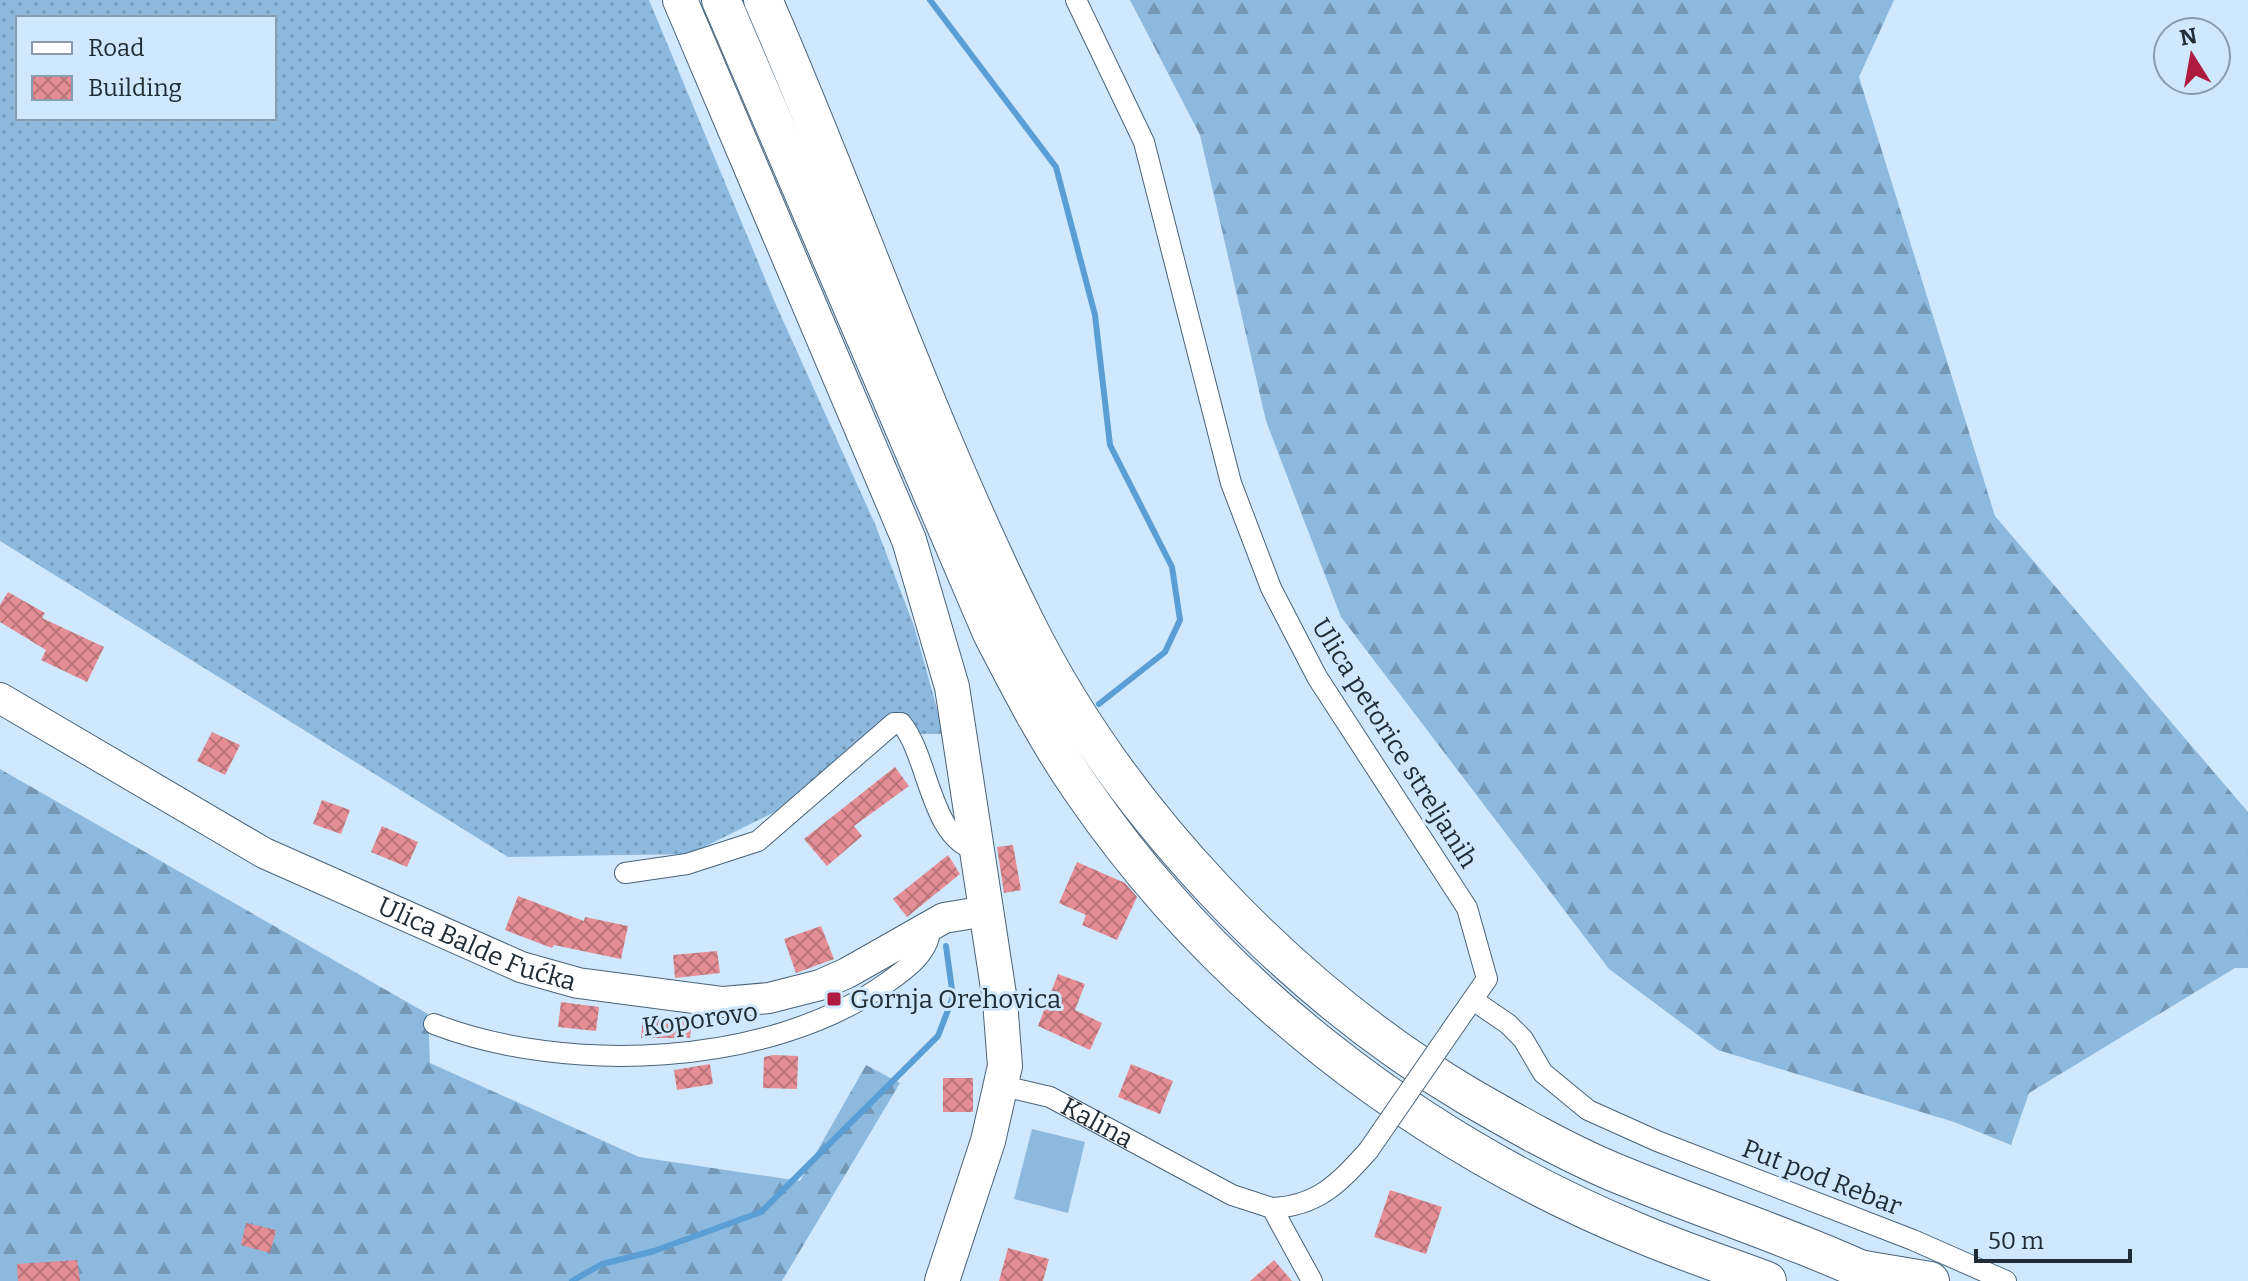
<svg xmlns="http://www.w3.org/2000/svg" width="2248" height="1281" font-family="Bitter,serif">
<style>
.grass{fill:url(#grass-dots);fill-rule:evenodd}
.forest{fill:url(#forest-firs)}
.green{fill:#8db9de}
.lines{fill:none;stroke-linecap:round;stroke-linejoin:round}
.stream{stroke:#599ed5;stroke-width:6}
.building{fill:url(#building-cross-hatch)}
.minor-casing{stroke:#48637a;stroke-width:22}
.secondary-casing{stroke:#48637a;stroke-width:32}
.primary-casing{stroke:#48637a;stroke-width:36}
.motorway-casing{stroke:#48637a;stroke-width:40}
.minor{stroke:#fff;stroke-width:20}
.secondary{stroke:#fff;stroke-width:30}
.primary{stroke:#fff;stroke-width:34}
.motorway{stroke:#fff;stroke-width:38}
.minor-bridge-casing{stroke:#48637a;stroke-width:22;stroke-linecap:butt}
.minor-bridge{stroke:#fff;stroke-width:20}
.poi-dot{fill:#af1b3e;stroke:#cfe8fe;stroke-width:3}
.labels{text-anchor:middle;stroke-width:6;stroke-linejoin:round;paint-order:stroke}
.street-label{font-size:26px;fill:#202c36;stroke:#cfe8fe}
.poi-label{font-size:26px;fill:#202c36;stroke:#cfe8fe;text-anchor:start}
</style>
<defs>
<pattern id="grass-dots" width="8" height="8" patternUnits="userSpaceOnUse" patternTransform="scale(2)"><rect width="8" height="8" fill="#8db9de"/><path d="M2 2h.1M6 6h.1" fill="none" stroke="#7397b5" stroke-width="1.8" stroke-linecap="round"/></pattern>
<pattern id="forest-firs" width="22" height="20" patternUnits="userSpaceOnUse" patternTransform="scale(2)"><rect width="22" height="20" fill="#8db9de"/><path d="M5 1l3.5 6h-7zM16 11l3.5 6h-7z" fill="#7397b5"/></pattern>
<pattern id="building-cross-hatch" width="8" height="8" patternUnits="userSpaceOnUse" patternTransform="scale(2)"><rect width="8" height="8" fill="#e58d94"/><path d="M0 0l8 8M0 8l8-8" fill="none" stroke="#b9737a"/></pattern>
</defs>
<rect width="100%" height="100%" fill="#cfe8fe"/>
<path class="grass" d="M0 0H649L776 305 875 524 914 626 944 734H899L823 788 690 854 508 857 0 541ZM18 18H274V118H18Z"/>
<g class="forest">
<path d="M1130 0H1894L1859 77 1995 516 2248 812V968H2235L2029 1093 2011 1145 1954 1122 1718 1050 1609 969 1341 617 1266 421 1200 135Z"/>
<path d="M0 769 428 1014 430 1063 639 1157 800 1181 866 1065 900 1083 782 1281H0Z"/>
</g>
<path class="green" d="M1032 1129 1085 1142 1068 1213 1014 1199Z"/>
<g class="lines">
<g class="stream">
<path d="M930 0 1056 167 1095 315 1110 445 1172 567 1180 620 1165 652 1099 704"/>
<path d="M572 1281 602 1264 654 1251 761 1212 938 1036 953 997 946 946"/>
</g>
</g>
<g class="building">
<path d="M8 592 45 613 42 618 104 647 87 682 41 660 46 650 0 622V605Z"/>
<path d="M212 732 240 745 225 775 197 761Z"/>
<path d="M895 767 909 786 854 826 862 836 827 866 804 839Z"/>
<path d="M322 800 350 810 341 834 313 824Z"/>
<path d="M382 826 418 842 407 867 371 852Z"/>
<path d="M1013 845 1021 890 1004 893 997 847Z"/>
<path d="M948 855 960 874 907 917 893 899Z"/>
<path d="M1077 862 1125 883 1137 897 1117 940 1082 925 1086 915 1059 903Z"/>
<path d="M518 896 584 921 585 917 628 926 621 959 554 945 552 948 505 930Z"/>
<path d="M821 926 834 959 796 973 784 939Z"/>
<path d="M717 951 720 973 675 978 673 955Z"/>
<path d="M1058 974 1085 984 1075 1010 1102 1023 1090 1050 1038 1026Z"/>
<path d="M561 1002 599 1007 596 1031 558 1027Z"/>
<path d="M643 1016 692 1020 690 1038H641Z"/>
<path d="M773 1055 798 1056 797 1089 763 1088 764 1057Z"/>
<path d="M710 1064 713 1084 677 1090 674 1070Z"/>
<path d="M1131 1064 1173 1081 1160 1114 1118 1097Z"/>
<rect x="943" y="1078" width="30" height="34"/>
<path d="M1390 1190 1442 1207 1426 1254 1374 1237Z"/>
<path d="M246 1223 276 1230 270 1253 241 1245Z"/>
<path d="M1008 1248 1049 1259 1043 1281H999Z"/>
<path d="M77 1260 80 1281H18L17 1264Z"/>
<path d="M1274 1260 1292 1281H1250Z"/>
</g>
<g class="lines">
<g class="minor-casing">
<g id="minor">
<path d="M1076 0 1144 142 1231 483 1271 588 1317 677 1467 908 1487 979 1457 1022"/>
<path d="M625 873 687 864 758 841 894 723H901C929 756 930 838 976 850"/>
<path d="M1473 1000 1508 1024 1523 1039 1543 1073 1588 1110 1657 1141 1913 1240 2006 1281"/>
<path d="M434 1024C566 1075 768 1067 885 984 905 970 932 952 930 925"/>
<path id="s1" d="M1003 1086 1050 1097 1232 1195 1272 1208 1312 1281"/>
<path d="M1272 1208C1318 1206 1339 1183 1368 1151"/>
</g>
</g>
<g class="secondary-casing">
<g id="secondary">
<path id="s2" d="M0 698 264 853 521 967 578 983 723 1002 769 998 820 985 847 973 944 918 986 911"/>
</g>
</g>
<g class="primary-casing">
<path id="primary" d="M680 0 909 540 952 687 1000 1001 1005 1066 988 1141 942 1281"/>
</g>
<g class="motorway-casing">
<g id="motorway">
<path d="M721 0 992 633C1020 687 1047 740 1082 790 1217 987 1417 1141 1637 1232 1679 1250 1724 1265 1767 1281"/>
<path d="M763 0C853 206 925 420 1025 622 1118 810 1288 989 1468 1096 1513 1122 1562 1150 1611 1171 1702 1209 1797 1239 1886 1281"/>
<path d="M1864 1270 1930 1281"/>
</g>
</g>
<use href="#minor" class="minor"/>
<use href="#secondary" class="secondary"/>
<use href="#primary" class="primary"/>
<use href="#motorway" class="motorway"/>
<g class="minor-bridge-casing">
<path id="minor-bridge" d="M1368 1151 1457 1022"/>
</g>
<use href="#minor-bridge" class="minor-bridge"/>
</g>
<rect class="poi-dot" x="826" y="991" width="16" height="16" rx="4"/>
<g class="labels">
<g class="street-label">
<text transform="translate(1395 743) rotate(58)" y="9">Ulica petorice streljanih</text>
<text dy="9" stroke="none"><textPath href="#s2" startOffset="538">Ulica Balde Fućka</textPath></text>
<text transform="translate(700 1019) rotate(-8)" y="9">Koporovo</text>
<text dy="9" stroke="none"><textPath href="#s1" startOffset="102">Kalina</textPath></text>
<text transform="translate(1822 1177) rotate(21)" y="9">Put pod Rebar</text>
</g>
<g class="poi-label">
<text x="850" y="1008">Gornja Orehovica</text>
</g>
</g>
<rect x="16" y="16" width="260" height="104" fill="#cfe8fe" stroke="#899dae" stroke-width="2"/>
<rect x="32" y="42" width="40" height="12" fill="#ffffff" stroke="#899dae" stroke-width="2"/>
<text x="88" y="56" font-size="24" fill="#202c36">Road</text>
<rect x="32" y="76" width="40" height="24" fill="url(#building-cross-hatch)" stroke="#899dae" stroke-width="2"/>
<text x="88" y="96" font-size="24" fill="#202c36">Building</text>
<g transform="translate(2192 56) rotate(349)"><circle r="38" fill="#cfe8fe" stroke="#899dae" stroke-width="2"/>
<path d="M0-6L14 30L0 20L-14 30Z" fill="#af1b3e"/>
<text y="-12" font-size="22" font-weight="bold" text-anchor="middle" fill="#202c36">N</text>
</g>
<path d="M1976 1249v12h154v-12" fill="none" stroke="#202c36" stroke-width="4"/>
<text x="1988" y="1249" font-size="24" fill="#202c36" stroke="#cfe8fe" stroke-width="6" paint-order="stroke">50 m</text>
</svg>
